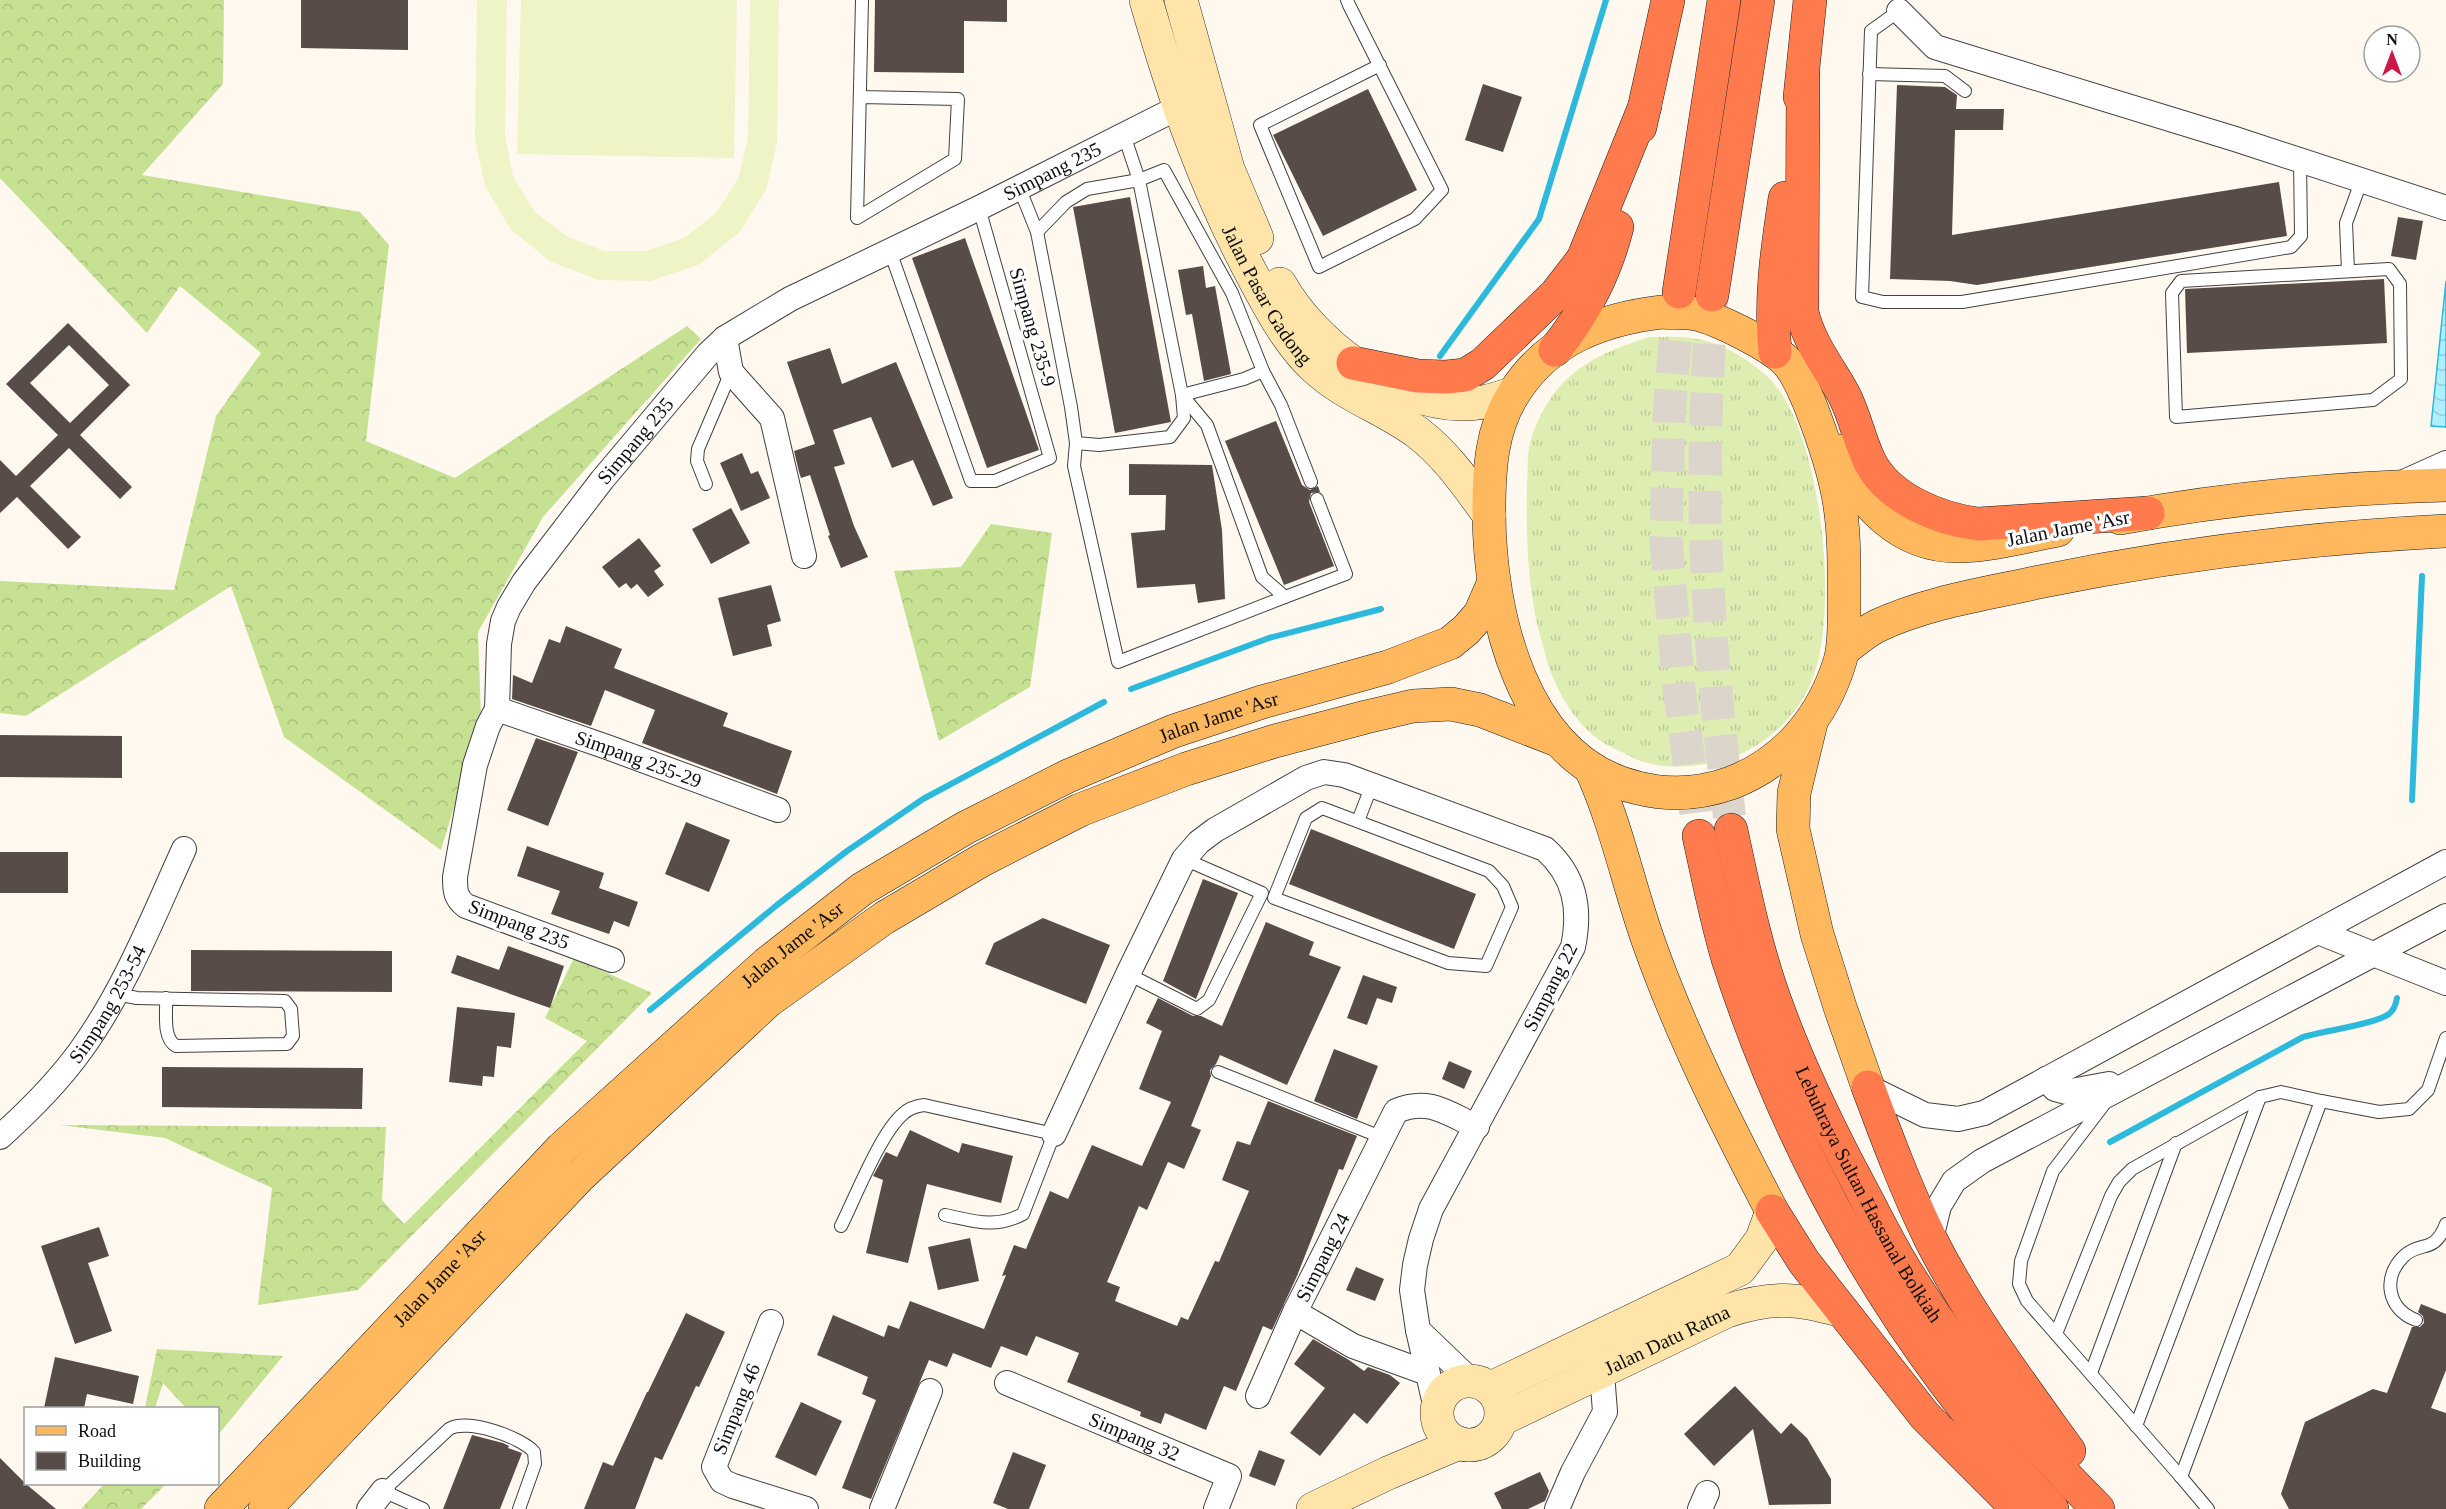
<svg xmlns="http://www.w3.org/2000/svg" width="2446" height="1509" font-family="Georgia,serif">
<style>
.grass{fill:url(#grass-tufts)}
.forest{fill:url(#forest-crowns)}
.pitch{fill:#eef4c6}
.water{fill:url(#water-waves);stroke:#2cb9dc;stroke-width:1.5}
.lines{fill:none;stroke-linecap:round;stroke-linejoin:round}
.stream{stroke:#2cb9dc;stroke-width:6}
.building{fill:#584c49;fill-rule:evenodd}
.highway-tunnel{stroke:#dbd5cc;stroke-width:33;stroke-dasharray:33 16;stroke-linecap:butt}
.lane-casing{stroke:#414141;stroke-width:14}
.street-casing{stroke:#414141;stroke-width:26}
.secondary-casing{stroke:#303030;stroke-width:34}
.primary-casing{stroke:#1f1f1f;stroke-width:34}
.highway-casing{stroke:#1f1f1f;stroke-width:34}
.lane{stroke:#fff;stroke-width:12}
.street{stroke:#fff;stroke-width:24}
.secondary{stroke:#ffe4a9;stroke-width:33}
.primary{stroke:#ffb85e;stroke-width:33}
.highway{stroke:#ff7a4c;stroke-width:33}
.labels{text-anchor:middle;stroke-width:6;stroke-linejoin:round;paint-order:stroke}
.street-label{font-size:20px;fill:#0e0e0e;stroke:#fff}
</style>
<defs>
<pattern id="grass-tufts" width="24" height="20" patternUnits="userSpaceOnUse" patternTransform="scale(1.5)"><rect width="24" height="20" fill="#deeeb3"/><path d="M3 7l-1-3M5 7V3M7 7l1-3M15 17l-1-3M17 17v-4M19 17l1-3" fill="none" stroke="#bdcb99"/></pattern>
<pattern id="forest-crowns" width="20" height="18" patternUnits="userSpaceOnUse" patternTransform="scale(1.5)"><rect width="20" height="18" fill="#c5e191"/><path d="M2 6a3 3 0 1 1 6 0M12 15a3 3 0 1 1 6 0" fill="none" stroke="#a8c07c"/></pattern>
<pattern id="water-waves" width="16" height="10" patternUnits="userSpaceOnUse" patternTransform="scale(1.5)"><rect width="16" height="10" fill="#adeffd"/><path d="M0 5q4-4 8 0t8 0" fill="none" stroke="#94ccd8"/></pattern>
</defs>
<rect width="100%" height="100%" fill="#fff8ee"/>
<path class="grass" d="M1649 337C1662 337 1677 336 1691 338 1719 341 1749 359 1769 378 1822 430 1840 613 1812 680 1795 723 1755 755 1711 763 1684 768 1654 769 1629 756 1619 750 1607 746 1598 739 1572 720 1553 685 1545 654 1541 637 1535 620 1533 602 1527 563 1526 523 1527 484 1528 472 1527 459 1529 448 1533 426 1549 396 1565 381 1591 356 1617 348 1649 337Z"/>
<g class="forest">
<path d="M0 0H224L223 84 142 175 360 212 389 245 366 441 455 478 687 326 701 339 543 517 478 632 481 718 441 850 284 737 231 586 26 716 0 713V581L174 590 216 416 261 353 180 286 147 333 0 178Z"/>
<path d="M991 524 1052 533 1030 687 939 741 894 571 961 567Z"/>
<path d="M574 958 652 993 358 1290 258 1305 272 1188 165 1138 60 1125 386 1127 382 1200 404 1224 587 1041 545 1018Z"/>
<path d="M157 1349 283 1356 218 1435V1408H186L163 1383 155 1408H145Z"/>
<path d="M104 1484H166L141 1509H81Z"/>
</g>
<g class="pitch">
<path d="M477 0H507L505 135 513 176 534 211 566 236 604 251H645L684 238 716 213 738 179 748 139 750 0H779L777 143 766 190 739 233 698 265 650 281 599 280 551 262 511 230 485 186 475 139Z"/>
<path d="M521 0H737L734 158 517 154Z"/>
</g>
<path class="water" d="M2446 281V427L2431 426Z"/>
<g class="lines">
<g class="stream">
<path d="M1440 356 1539 219 1606 0"/>
<path d="M1131 689 1269 638 1381 609"/>
<path d="M2412 800 2422 576"/>
<path d="M650 1010 777 905 847 851 923 799 1104 702"/>
<path d="M2110 1142 2303 1037C2323 1031 2375 1024 2389 1014 2394 1010 2396 1004 2397 998"/>
</g>
</g>
<g class="building">
<path d="M301 0H408V50L301 48Z"/>
<path d="M875 0H1007V22L964 21V73L874 72Z"/>
<path d="M1483 84 1522 97 1503 152 1465 140Z"/>
<path d="M1897 85 1945 87 1957 95 1956 109H2004L2003 130H1955L1952 235 2279 182 2287 236 1977 285 1950 281 1890 279Z"/>
<path d="M1368 89 1417 190 1323 236 1273 135Z"/>
<path d="M1130 197 1171 422 1115 433 1073 207Z"/>
<path d="M2398 217 2423 221 2416 260 2391 256Z"/>
<path d="M965 238 1039 450 987 468 912 258Z"/>
<path d="M1203 266 1206 288 1215 286 1231 374 1204 381 1192 314 1186 315 1178 270Z"/>
<path d="M2384 279 2387 343 2187 353 2185 289Z"/>
<path d="M68 323 130 385 80 435 132 487 120 499 69 448 30 486 81 537 68 549 17 497 0 513V460L16 476 58 435 6 384ZM69 345 109 385 70 423 30 383Z"/>
<path d="M830 348 842 384 896 362 953 498 933 506 913 460 892 468 871 417 833 430 845 464 834 467 854 526 868 557 841 568 828 536 830 535 810 475 801 478 799 472 794 451 815 444 787 362Z"/>
<path d="M1276 421 1302 485 1310 490 1318 486 1320 492 1311 493 1309 502 1334 566 1284 585 1225 441Z"/>
<path d="M742 453 751 474 758 471 770 498 741 511 720 463Z"/>
<path d="M1129 464 1212 465 1222 530 1225 599 1198 603 1195 584 1137 588 1131 533 1165 530 1166 495H1129Z"/>
<path d="M731 508 750 543 711 564 692 529Z"/>
<path d="M639 538 661 566 654 571 664 585 648 597 637 584 631 589 626 583 619 588 602 567Z"/>
<path d="M771 585 781 621 767 625 772 646 733 656 718 598Z"/>
<path d="M566 626 622 649 614 668 728 713 723 726 792 751 777 794 642 743 655 710 605 690 591 726 512 699 513 675 532 683 549 639 560 643Z"/>
<path d="M0 735 122 736V778L0 777Z"/>
<path d="M536 738 578 752 548 826 507 810Z"/>
<path d="M686 822 730 840 709 892 665 874Z"/>
<path d="M1311 829 1476 894 1454 949 1289 884Z"/>
<path d="M527 846 604 873 599 888 638 902 629 927 614 921 609 934 551 914 560 891 517 876Z"/>
<rect x="0" y="852" width="68" height="41"/>
<path d="M1203 879 1238 893 1196 999 1163 981Z"/>
<path d="M1043 918 1110 945 1086 1004 985 964 994 943Z"/>
<path d="M1266 922 1314 942 1309 955 1341 967 1287 1085 1220 1055 1216 1064 1210 1070 1211 1076 1191 1126 1201 1130 1184 1169 1168 1162 1147 1210 1139 1206 1107 1282 1120 1287 1115 1301 1177 1326 1181 1317 1188 1320 1215 1261 1219 1262 1249 1191 1222 1180 1237 1141 1250 1145 1268 1101 1357 1136 1343 1170 1339 1169 1297 1276 1272 1330 1263 1326 1236 1391 1224 1386 1206 1430 1165 1413 1161 1424 1140 1416 1141 1412 1067 1382 1079 1353 1036 1336 1027 1356 1001 1346 991 1368 953 1353 947 1367 929 1360 871 1499 842 1488 876 1400 862 1394 868 1377 817 1355 833 1315 884 1337 888 1325 899 1329 910 1301 984 1329 1006 1275 1002 1276 1014 1245 1026 1249 1050 1191 1068 1199 1092 1145 1142 1166 1171 1102 1139 1089 1162 1031 1146 1023 1158 998 1193 1016H1201L1222 1026Z"/>
<path d="M508 946 564 966 550 1008 451 973 457 955 499 970Z"/>
<path d="M191 950 392 951V992L191 991Z"/>
<path d="M1363 975 1397 987 1392 1003 1377 998 1367 1025 1347 1018Z"/>
<path d="M457 1007 515 1013 511 1048 497 1046 494 1077 483 1076 482 1086 449 1082Z"/>
<path d="M1334 1049 1378 1066 1357 1119 1314 1101Z"/>
<path d="M1449 1061 1472 1071 1464 1089 1442 1079Z"/>
<path d="M162 1067 363 1068 362 1109 162 1107Z"/>
<path d="M910 1130 959 1153 962 1143 1013 1156 1001 1203 927 1184 908 1263 866 1253 883 1180 873 1176 886 1152 897 1157Z"/>
<path d="M99 1227 109 1256 88 1263 112 1331 75 1344 41 1246Z"/>
<path d="M970 1238 979 1281 938 1290 928 1247Z"/>
<path d="M1356 1267 1384 1279 1375 1301 1346 1290Z"/>
<path d="M2421 1304 2446 1314V1370L2431 1408 2446 1413V1509H2289L2281 1494 2305 1422 2373 1389 2387 1393 2412 1327H2420L2424 1323 2423 1316 2418 1312Z"/>
<path d="M686 1313 725 1332 699 1387 696 1386 662 1460 655 1457 635 1509H584L603 1462 613 1466 647 1392H648Z"/>
<path d="M1313 1339 1349 1360 1364 1371 1368 1367 1390 1375 1400 1383 1367 1424 1354 1413 1320 1456 1290 1433 1325 1388 1294 1364Z"/>
<path d="M55 1357 139 1376 133 1404 87 1394 84 1408H44Z"/>
<path d="M1735 1386 1781 1434 1791 1423 1807 1438 1831 1479V1504L1769 1505 1753 1429 1714 1466 1684 1434Z"/>
<path d="M801 1402 842 1421 816 1476 775 1457Z"/>
<path d="M472 1435 503 1443 509 1446 508 1448 522 1453 500 1509H443Z"/>
<path d="M1259 1450 1285 1460 1275 1486 1249 1476Z"/>
<path d="M1013 1452 1046 1465 1029 1509H1008L993 1503Z"/>
<path d="M0 1458 26 1484 56 1509H0Z"/>
<path d="M1540 1472 1549 1491 1545 1501 1528 1509H1502L1494 1493Z"/>
</g>
<g class="lines">
<g class="highway-tunnel">
<path d="M1679 292 1669 416 1666 541 1679 688 1699 836"/>
<path d="M1712 295C1707 378 1703 461 1706 545 1709 640 1720 735 1731 830"/>
</g>
<g class="lane-casing">
<g id="lane">
<path d="M1347 0 1349 5 1442 190 1415 219 1319 267 1260 125 1380 65"/>
<path d="M1899 11 1871 31 1862 297 1883 302H1962L2291 247 2301 236 2300 160"/>
<path d="M1869 74 1945 76 1965 91"/>
<path d="M860 97 958 99 955 159 857 218 862 0"/>
<path d="M1019 187 1037 232 1071 407 1076 443 1074 466 1118 662 1285 597"/>
<path d="M1037 232 1066 202 1087 189 1139 180 1164 170 1232 293 1263 371 1281 405 1311 482"/>
<path d="M890 251 971 481H995L1050 458 979 208"/>
<path d="M2389 269 2400 284 2401 379 2373 400 2176 417 2172 293 2181 281Z"/>
<path d="M2348 271 2346 223 2362 179"/>
<path d="M1263 371 1244 379 1182 395 1207 425 1262 577 1285 597 1346 574 1317 499"/>
<path d="M1076 443 1099 445 1170 437 1184 418 1182 395 1139 180 1124 135"/>
<path d="M706 484 697 461 698 449 731 372"/>
<path d="M1322 808 1489 871 1503 886 1512 907 1486 966 1448 963 1274 898 1306 818Z"/>
<path d="M1358 821 1372 785"/>
<path d="M1128 974 1197 1009 1209 1000 1262 893 1184 859"/>
<path d="M116 994 137 998 285 1001 291 1009 293 1036 287 1044 176 1046C162 1038 167 1012 166 998"/>
<path d="M1218 1072 1381 1137"/>
<path d="M2105 1103 2053 1171 2021 1261 2019 1284 2027 1301 2181 1477"/>
<path d="M841 1226C855 1198 881 1132 903 1114 909 1108 916 1106 924 1105L1054 1134 1023 1214C995 1229 974 1221 945 1215"/>
<path d="M2416 1320C2387 1309 2382 1277 2404 1256 2421 1240 2434 1255 2446 1224"/>
<path d="M2056 1334 2111 1196 2119 1182 2132 1169 2260 1097 2281 1092 2321 1101"/>
<path d="M2091 1373 2176 1143"/>
<path d="M2136 1426 2260 1097"/>
<path d="M423 1509 383 1491 449 1429C467 1418 521 1437 534 1452L535 1464 519 1509"/>
<path d="M2208 1509 2181 1477 2321 1101 2379 1112 2409 1109 2428 1090 2446 1038"/>
</g>
</g>
<g class="street-casing">
<g id="street">
<path d="M1899 11 1935 47 2235 139 2446 208"/>
<path d="M725 338 731 372 772 418 804 556"/>
<path d="M2406 481 2446 463"/>
<path id="s1" d="M497 709 607 747 778 810"/>
<path d="M2318 932 2446 983"/>
<path id="s2" d="M612 960 466 906C455 898 455 890 455 877L475 765 488 726 497 709 499 644 503 621 509 607 524 582 602 480 708 354 725 338 790 299 979 208 1193 100"/>
<path d="M2046 1079 2055 1089 2066 1092 2109 1084"/>
<path d="M1868 1087 1925 1115 1958 1119 1984 1113 2446 862"/>
<path d="M1054 1134 1128 974 1184 859 1199 842 1215 830 1306 778 1324 772 1344 775 1545 849C1575 876 1581 908 1573 947L1431 1209 1421 1239 1415 1265 1412 1290 1418 1330 1437 1413"/>
<path id="s3" d="M0 1137C29 1111 58 1082 81 1050 125 989 153 917 184 849"/>
<path d="M1931 1239 1939 1206 1954 1181 1982 1161 2446 916"/>
<path d="M1295 1312 1353 1346 1427 1373"/>
<path d="M771 1322 714 1467 722 1481 733 1486 806 1509"/>
<path d="M1418 1330 1470 1380"/>
<path id="s4" d="M1007 1383 1229 1476 1216 1509"/>
<path id="s5" d="M1258 1396 1295 1312 1396 1111C1429 1097 1447 1113 1477 1127"/>
<path d="M369 1509 383 1491"/>
<path d="M882 1509 930 1391"/>
<path d="M1557 1509 1573 1472 1605 1412 1603 1386 1593 1357"/>
<path d="M1700 1509 1707 1493"/>
</g>
</g>
<g class="secondary-casing">
<g id="secondary">
<path id="s6" d="M1146 0C1174 98 1207 192 1256 282 1272 312 1290 345 1315 368 1348 398 1385 408 1418 433 1447 455 1467 485 1489 515"/>
<path d="M1181 0 1228 169 1257 238"/>
<path d="M1280 284C1313 343 1391 402 1460 404 1479 405 1496 399 1514 393"/>
<circle cx="1469" cy="1413" r="32"/>
<path d="M1491 1388 1740 1269 1762 1239 1772 1211"/>
<path id="s7" d="M1502 1419 1727 1311C1772 1296 1797 1298 1842 1311"/>
<path d="M1313 1509 1388 1473 1459 1443"/>
</g>
</g>
<g class="primary-casing">
<g id="primary">
<path d="M1662 312C1673 313 1686 312 1696 314 1718 319 1770 345 1786 361 1797 372 1803 389 1809 402 1822 435 1835 471 1840 506 1845 539 1844 574 1844 608 1844 626 1845 644 1840 661 1823 717 1786 762 1731 783 1700 794 1670 796 1638 788 1522 761 1489 613 1489 511 1489 470 1491 429 1514 393 1548 339 1602 319 1662 312Z"/>
<path d="M1840 451C1859 505 1902 548 1962 546 1994 545 2026 536 2058 530"/>
<path d="M2120 518C2228 498 2337 488 2446 485"/>
<path d="M1843 650C1854 642 1865 632 1877 626 1928 602 1985 594 2039 582 2174 554 2309 538 2446 531"/>
<path d="M1811 723 1794 793 1793 829 1817 934 1840 1007 1868 1087"/>
<path d="M1591 769C1617 826 1629 888 1650 946 1683 1038 1727 1125 1772 1211"/>
<path id="s8" d="M221 1509 562 1148 766 964 862 889 965 828 1068 776 1174 731 1262 702 1388 667 1450 643 1466 630 1480 614 1493 584"/>
<path d="M265 1509 579 1177 768 1001 884 918 982 860 1080 810 1186 769 1275 741 1366 717 1413 706 1451 704 1480 710 1557 740"/>
</g>
</g>
<g class="highway-casing">
<g id="highway">
<path d="M1803 76 1802 312C1809 343 1828 366 1843 393 1855 415 1859 440 1870 462 1889 499 1939 519 1978 524L2148 513"/>
<path d="M1800 97 1810 0"/>
<path d="M1640 127 1668 0"/>
<path d="M1679 292 1724 0"/>
<path d="M1712 295 1758 0"/>
<path d="M1555 350C1585 312 1605 274 1617 227"/>
<path d="M1775 352C1770 298 1777 251 1785 198"/>
<path d="M1353 363 1418 376 1446 377 1465 375 1483 364 1556 294 1583 259 1645 106"/>
<path id="s9" d="M1731 830C1744 890 1756 951 1778 1009 1798 1064 1824 1118 1851 1170 1867 1199 1881 1229 1898 1258 1952 1349 2023 1434 2098 1509"/>
<path d="M1699 836C1708 877 1716 919 1728 959 1794 1164 1903 1354 2052 1509"/>
<path d="M1868 1087C1887 1138 1906 1189 1930 1238 1968 1314 2020 1383 2069 1451"/>
<path d="M1772 1211 1804 1262 1925 1416 2018 1509"/>
</g>
</g>
<use href="#lane" class="lane"/>
<use href="#street" class="street"/>
<use href="#secondary" class="secondary"/>
<use href="#primary" class="primary"/>
<use href="#highway" class="highway"/>
</g>
<g class="labels">
<g class="street-label">
<text dy="7" stroke="none"><textPath href="#s2" startOffset="1179">Simpang 235</textPath></text>
<text dy="7" stroke="none"><textPath href="#s6" startOffset="320">Jalan Pasar Gadong</textPath></text>
<text transform="translate(1033 327) rotate(74)" y="7">Simpang 235-9</text>
<text dy="7" stroke="none"><textPath href="#s2" startOffset="675">Simpang 235</textPath></text>
<text transform="translate(2068 528) rotate(-11)" y="7">Jalan Jame 'Asr</text>
<text dy="7" stroke="none"><textPath href="#s8" startOffset="1290">Jalan Jame 'Asr</textPath></text>
<text dy="7" stroke="none"><textPath href="#s1" startOffset="150">Simpang 235-29</textPath></text>
<text transform="translate(519 924) rotate(21)" y="7">Simpang 235</text>
<text dy="7" stroke="none"><textPath href="#s8" startOffset="804">Jalan Jame 'Asr</textPath></text>
<text transform="translate(1550 987) rotate(-63)" y="7">Simpang 22</text>
<text dy="7" stroke="none"><textPath href="#s3" startOffset="172">Simpang 253-54</textPath></text>
<text dy="7" stroke="none"><textPath href="#s9" startOffset="392">Lebuhraya Sultan Hassanal Bolkiah</textPath></text>
<text dy="7" stroke="none"><textPath href="#s5" startOffset="153">Simpang 24</textPath></text>
<text dy="7" stroke="none"><textPath href="#s8" startOffset="318">Jalan Jame 'Asr</textPath></text>
<text dy="7" stroke="none"><textPath href="#s7" startOffset="183">Jalan Datu Ratna</textPath></text>
<text transform="translate(736 1409) rotate(-68)" y="7">Simpang 46</text>
<text dy="7" stroke="none"><textPath href="#s4" startOffset="138">Simpang 32</textPath></text>
</g>
</g>
<rect x="24" y="1407" width="195" height="78" fill="#ffffff" stroke="#9f9f9f" stroke-width="1.5"/>
<rect x="36" y="1426" width="30" height="9" fill="#ffb85e" stroke="#9f9f9f" stroke-width="1.5"/>
<text x="78" y="1437" font-size="18" fill="#0e0e0e">Road</text>
<rect x="36" y="1452" width="30" height="18" fill="#584c49" stroke="#9f9f9f" stroke-width="1.5"/>
<text x="78" y="1467" font-size="18" fill="#0e0e0e">Building</text>
<g transform="translate(2392 54)"><circle r="28" fill="#ffffff" stroke="#9f9f9f" stroke-width="1.5"/>
<path d="M0-4.5L10 22L0 15L-10 22Z" fill="#cd1744"/>
<text y="-9" font-size="16" font-weight="bold" text-anchor="middle" fill="#0e0e0e">N</text>
</g>
</svg>
